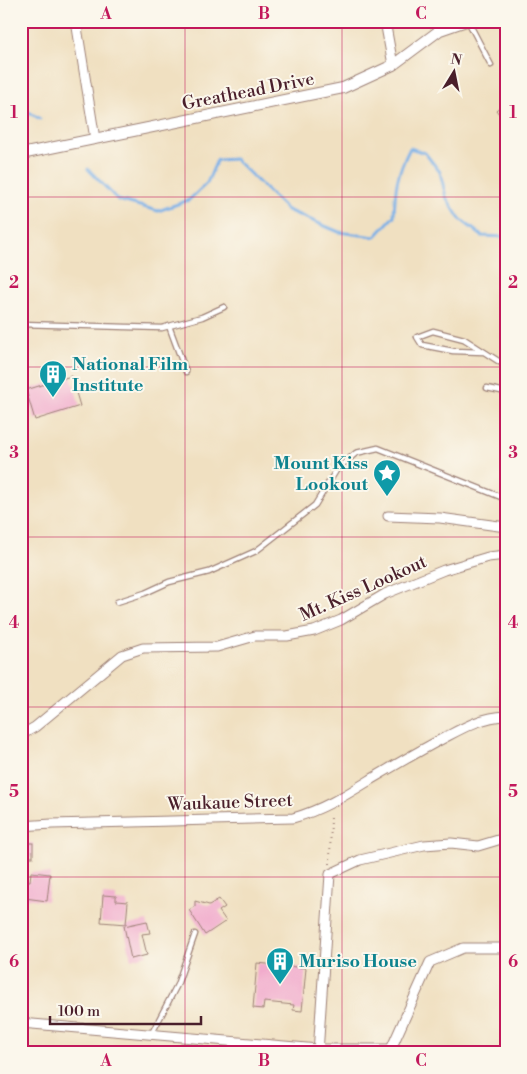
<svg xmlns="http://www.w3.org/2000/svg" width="527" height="1074" font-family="'Libre Bodoni',serif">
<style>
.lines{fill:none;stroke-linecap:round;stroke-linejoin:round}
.stream{stroke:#77afe7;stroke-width:3}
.building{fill:#f1abcc}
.service-casing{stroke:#9d8076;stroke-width:7}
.minor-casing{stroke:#9d8076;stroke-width:11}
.tertiary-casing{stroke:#9d8076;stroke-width:12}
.path{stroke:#9d8076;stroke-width:2;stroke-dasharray:1 4;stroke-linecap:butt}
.service{stroke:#fff;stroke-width:4.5}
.minor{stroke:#fff;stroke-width:9}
.tertiary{stroke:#fff;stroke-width:10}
.grid{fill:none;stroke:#c2185b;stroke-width:1;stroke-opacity:0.55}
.labels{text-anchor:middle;stroke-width:4;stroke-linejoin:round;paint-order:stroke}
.street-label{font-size:18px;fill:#4a1f2b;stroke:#fbf7ec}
.culture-label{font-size:18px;font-weight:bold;fill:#0d838f;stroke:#fbf7ec;text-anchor:start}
.neatline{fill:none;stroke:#c2185b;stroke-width:2}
.grid-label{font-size:16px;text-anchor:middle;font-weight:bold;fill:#c2185b}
</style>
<rect width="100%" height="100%" fill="#fbf7ec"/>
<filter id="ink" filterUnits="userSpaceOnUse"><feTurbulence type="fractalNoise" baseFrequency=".02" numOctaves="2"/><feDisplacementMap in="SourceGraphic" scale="10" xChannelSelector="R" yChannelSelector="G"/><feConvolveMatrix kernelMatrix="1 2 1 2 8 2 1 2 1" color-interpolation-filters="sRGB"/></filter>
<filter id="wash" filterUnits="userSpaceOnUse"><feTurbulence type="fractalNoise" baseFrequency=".0096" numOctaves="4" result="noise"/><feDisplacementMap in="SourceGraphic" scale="20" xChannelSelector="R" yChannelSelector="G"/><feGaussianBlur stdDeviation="1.12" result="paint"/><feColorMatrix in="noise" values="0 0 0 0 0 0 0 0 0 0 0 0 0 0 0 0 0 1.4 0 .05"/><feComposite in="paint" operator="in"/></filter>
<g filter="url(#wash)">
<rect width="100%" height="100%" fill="#f0e0c1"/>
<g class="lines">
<g class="stream">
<path d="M21 107 40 119"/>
<path d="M88 169 118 200 158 211 189 200 207 183 217 160 235 159 287 210 339 232 375 237 394 216C395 188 397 173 410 148L425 153 440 172 446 197 459 218 482 236 506 237"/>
</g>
</g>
<g id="blocks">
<g class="building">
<path d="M506 102V123L496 110Z"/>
<path d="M71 376 80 406 35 420 26 390Z"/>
<rect x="21" y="843" width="12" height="14"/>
<path d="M31 872 50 874 47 901 25 898 27 881H30Z"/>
<path d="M103 895 116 896V901L128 902 126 924 101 922Z"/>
<path d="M219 899 225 907 219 911 226 921 205 935 189 910 195 906V901L209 905Z"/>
<path d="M147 921 150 933 142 934 147 955 131 959 124 926Z"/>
<path d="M257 963 306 968 302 1011 293 1010 294 1005 264 1002 263 1009 253 1008Z"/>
</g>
</g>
</g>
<g filter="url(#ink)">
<use href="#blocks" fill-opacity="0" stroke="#9d8076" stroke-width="1"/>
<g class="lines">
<g class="service-casing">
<g id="service">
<path d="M468 21 491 65"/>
<path d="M21 324 162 328 202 317 224 307"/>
<path d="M169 326 186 372"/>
<path d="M484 352 453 351 422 345 417 337 433 331 464 339 506 366"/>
<path d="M487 388 506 392"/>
<path d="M21 410H24"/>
<path d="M117 602 145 593 169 582 209 572 256 551 315 505 337 469 356 453 378 448 506 499"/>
<path d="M151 1035 177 985 195 934"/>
</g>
</g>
<g class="minor-casing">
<g id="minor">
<path d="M76 21 95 139"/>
<path d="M385 21 393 65"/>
<path d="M388 516 440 518 506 527"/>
<path d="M21 735 35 727 122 655 143 648 217 647 255 636H287L314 631 341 620 385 594 444 570 488 557 506 555"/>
<path d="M21 826 52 824 293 818C323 810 349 793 375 777 397 764 419 751 442 739 463 728 481 717 506 716"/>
<path d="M21 1023 318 1049H391L419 1053"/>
<path d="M391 1049 430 962 463 948H506"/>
<path d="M318 1053 330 874 360 860 424 845 451 843 478 846 498 840"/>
</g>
</g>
<g class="tertiary-casing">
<path id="tertiary" d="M21 154 343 88 393 65 440 30 466 21"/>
</g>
<path class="path" d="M330 864 331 814"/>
<use href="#service" class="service"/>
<use href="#minor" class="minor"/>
<use href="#tertiary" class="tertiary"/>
</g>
</g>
<path class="grid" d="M185 21V1053M342 21V1053M21 197H506M21 367H506M21 537H506M21 707H506M21 877H506"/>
<defs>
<g id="building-pin" transform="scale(1.4375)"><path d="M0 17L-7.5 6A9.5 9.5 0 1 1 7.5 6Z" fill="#0f9aa8" stroke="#fbf7ec"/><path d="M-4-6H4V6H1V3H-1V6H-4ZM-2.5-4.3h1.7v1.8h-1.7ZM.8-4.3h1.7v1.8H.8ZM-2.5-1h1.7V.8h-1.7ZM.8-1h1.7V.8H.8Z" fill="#fff"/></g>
<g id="sight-pin" transform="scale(1.4375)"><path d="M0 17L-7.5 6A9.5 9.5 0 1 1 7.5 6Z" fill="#0f9aa8" stroke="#fbf7ec"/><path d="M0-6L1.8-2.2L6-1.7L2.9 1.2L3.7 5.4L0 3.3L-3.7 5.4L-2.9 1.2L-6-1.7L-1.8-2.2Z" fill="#fff"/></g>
</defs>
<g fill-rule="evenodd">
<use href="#building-pin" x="53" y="374"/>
<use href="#sight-pin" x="387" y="473"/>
<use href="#building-pin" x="280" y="961"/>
</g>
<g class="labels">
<g class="street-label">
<text transform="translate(248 91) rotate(-11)" y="6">Greathead Drive</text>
<text transform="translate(363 588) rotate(-24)" y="6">Mt. Kiss Lookout</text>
<text transform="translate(230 802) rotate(-2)" y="6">Waukaue Street</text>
</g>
<g class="culture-label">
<text x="72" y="370">National Film<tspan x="72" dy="21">Institute</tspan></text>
<text x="368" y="469" text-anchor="end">Mount Kiss<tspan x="368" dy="21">Lookout</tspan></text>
<text x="299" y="967">Muriso House</text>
</g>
</g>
<rect width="527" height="1074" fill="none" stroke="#fbf7ec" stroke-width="55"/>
<g transform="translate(454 72) rotate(10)" stroke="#fbf7ec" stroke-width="4" paint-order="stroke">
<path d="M0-4L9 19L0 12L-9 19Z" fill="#4a1f2b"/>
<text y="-8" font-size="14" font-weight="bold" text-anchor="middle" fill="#4a1f2b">N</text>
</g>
<path d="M50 1016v8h151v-8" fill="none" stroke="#4a1f2b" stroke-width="2.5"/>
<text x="58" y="1016" font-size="15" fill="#4a1f2b" stroke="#fbf7ec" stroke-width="4" paint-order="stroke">100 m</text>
<rect x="28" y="28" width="472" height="1018" class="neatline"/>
<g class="grid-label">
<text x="106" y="19">A</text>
<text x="264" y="19">B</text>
<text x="421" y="19">C</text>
<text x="14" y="118">1</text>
<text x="513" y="118">1</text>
<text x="14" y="288">2</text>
<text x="513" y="288">2</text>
<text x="14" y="458">3</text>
<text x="513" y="458">3</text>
<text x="14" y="628">4</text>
<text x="513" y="628">4</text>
<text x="14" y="797">5</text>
<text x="513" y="797">5</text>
<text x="14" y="967">6</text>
<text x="513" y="967">6</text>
<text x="106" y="1066">A</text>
<text x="264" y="1066">B</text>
<text x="421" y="1066">C</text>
</g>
</svg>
